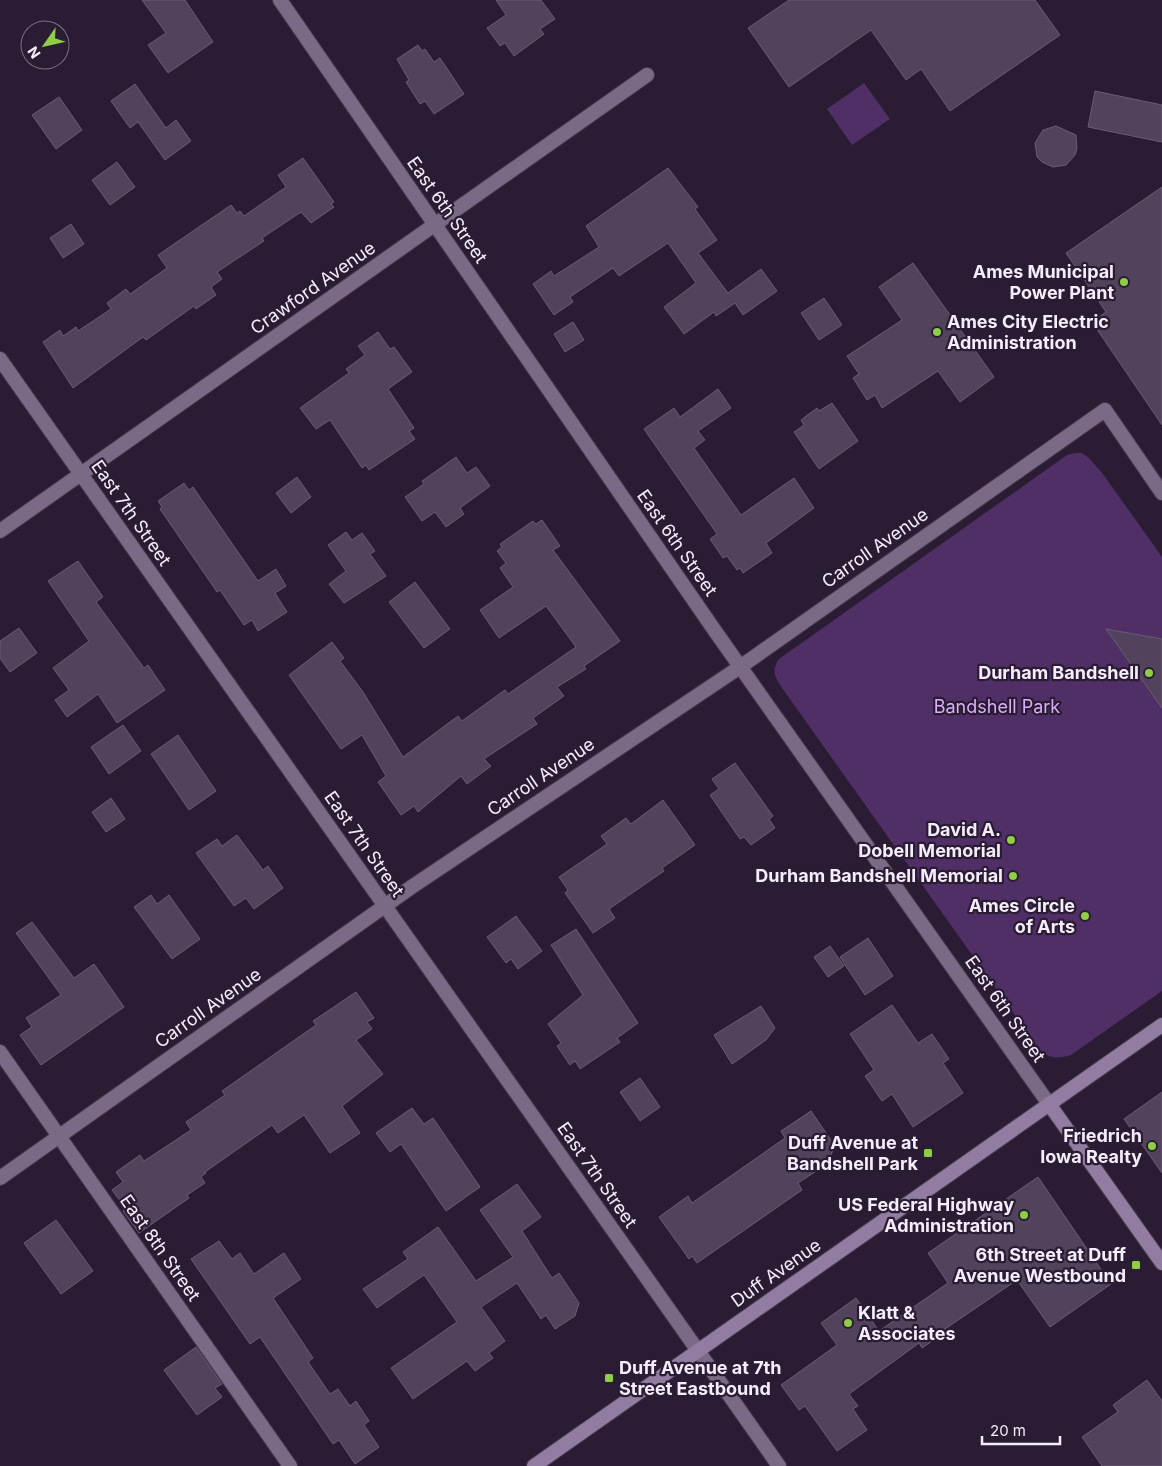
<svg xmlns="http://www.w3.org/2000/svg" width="1162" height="1466" font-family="Inter,sans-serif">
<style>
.green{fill:#502e66}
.building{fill:#52435d;stroke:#6a5b76}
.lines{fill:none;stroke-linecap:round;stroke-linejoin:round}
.minor-casing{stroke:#44394c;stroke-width:16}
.secondary-casing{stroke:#44394c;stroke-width:16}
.minor{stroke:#7a6a85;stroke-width:14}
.secondary{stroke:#927ca1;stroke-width:14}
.poi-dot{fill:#8dce44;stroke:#2a1c33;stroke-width:2}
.labels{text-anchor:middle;stroke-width:4.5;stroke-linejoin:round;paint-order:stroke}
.street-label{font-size:18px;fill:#f6edfc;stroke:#2a1c33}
.poi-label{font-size:18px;font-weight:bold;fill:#f6edfc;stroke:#2a1c33;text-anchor:end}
.park-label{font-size:18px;fill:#daaef8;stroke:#2a1c33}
</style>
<rect width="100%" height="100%" fill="#2a1c33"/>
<g class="green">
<path d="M864 83 890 119 852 145 827 109Z"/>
<path d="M1075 453H1082L1089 458 1103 474 1162 557V991L1071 1055C1058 1059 1049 1059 1039 1049L782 688C775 677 771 671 779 659L1067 455Z"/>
</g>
<g class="building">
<path d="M142 0H185L213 42 168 73 148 45 166 33Z"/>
<path d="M496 0H541L555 19 540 29 544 34 514 56 505 43 500 46 487 28 506 15Z"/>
<path d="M789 0H1035L1060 35 950 111 921 69 906 80 871 30 789 87 748 28Z"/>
<path d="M418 45 422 51 425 49 434 62 440 58 464 94 434 114 425 101 420 104 406 82 409 80 397 59Z"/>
<path d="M135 84 166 128 176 120 191 141 165 160 138 122 130 128 111 101Z"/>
<path d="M1095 91 1162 105V142L1088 127Z"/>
<path d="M59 97 82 130 56 149 32 115Z"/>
<path d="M1056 126 1076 135 1077 149 1075 155 1066 165 1053 167 1042 162 1037 157 1035 143 1043 130Z"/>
<path d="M303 158 334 202 331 204 334 207 311 223 301 212 262 238 264 241 217 272 222 279 211 287 216 295 196 309 194 306 146 340 143 337 73 388 43 342 60 330 63 336 76 327 78 331 111 309 107 303 126 289 130 294 167 268 158 255 231 205 237 213 240 211 244 216 286 187 278 175Z"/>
<path d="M117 162 135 187 110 205 92 180Z"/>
<path d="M668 168 698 207 695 209 717 240 698 253 728 293 761 269 777 291 743 315 735 303 716 316 714 312 684 334 664 307 696 283 668 243 619 276 613 268 570 297 573 302 554 315 533 284 551 271 554 276 599 247 586 226Z"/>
<path d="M1162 187V425L1092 322 1106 312 1066 253Z"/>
<path d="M71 224 84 244 63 258 50 238Z"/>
<path d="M913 263 994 377 960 402 938 371 882 408 875 395 867 400 853 378 859 374 847 356 902 320 879 287Z"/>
<path d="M824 298 842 325 819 340 801 313Z"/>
<path d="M573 322 584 340 565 352 554 334Z"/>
<path d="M378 332 390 349 394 347 412 372 388 389 414 428 409 431 415 439 369 470 366 465 362 468 330 420 316 429 300 408 349 373 346 369 365 355 358 346Z"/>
<path d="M718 389 731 408 698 431 705 440 694 448 741 515 794 478 814 508 766 543 772 553 743 573 740 568 737 570 727 556 723 558 710 539 717 534 644 429 674 408 680 417Z"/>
<path d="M832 403 858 441 819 469 794 432 804 425 801 420 817 408 819 411Z"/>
<path d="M456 457 467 473 476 467 490 486 460 508 464 514 446 527 435 512 422 521 405 497 424 484 422 481Z"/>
<path d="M297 477 311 497 291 513 276 493Z"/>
<path d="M184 483 189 490 193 487 258 581 276 569 286 586 275 593 287 612 258 631 252 620 244 625 220 590 217 592 160 509 162 507 158 501Z"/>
<path d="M542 520 560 546 553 550 620 641 584 666 586 669 557 687 564 696 533 718 537 724 484 759 491 766 467 784 461 776 418 812 414 806 401 815 378 782 386 776 362 735 341 749 289 675 332 642 344 658 340 661 363 692 403 757 458 716 462 721 505 690 508 694 576 647 546 606 499 638 480 610 513 587 500 568 506 563 497 551 502 547 500 544 533 521 536 524Z"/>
<path d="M346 532 352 540 362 533 375 551 370 554 386 576 344 603 329 584 346 571 328 545Z"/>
<path d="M78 561 103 597 96 602 144 668 148 665 165 690 117 723 98 694 67 717 55 700 69 690 53 668 89 641 48 581Z"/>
<path d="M415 582 450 629 424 648 389 602Z"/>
<path d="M19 628 37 653 10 672 0 658V641Z"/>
<path d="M1106 629 1162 639V708Z"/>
<path d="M123 725 141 751 109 774 91 747Z"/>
<path d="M178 735 216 791 189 810 151 754Z"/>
<path d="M735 763 773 816 769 819 775 828 751 845 744 837 740 839 710 795 719 789 712 779Z"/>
<path d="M111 798 125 819 106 832 92 812Z"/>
<path d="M663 800 695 845 662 868 664 871 609 909 615 918 593 933 565 893 568 890 559 877 607 844 601 836 626 818 631 824Z"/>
<path d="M237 835 263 870 268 866 283 888 254 909 246 898 234 906 196 853 217 839 222 846Z"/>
<path d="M151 895 157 904 169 895 200 939 172 959 134 907Z"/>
<path d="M516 916 542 951 518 969 511 959 506 963 487 937Z"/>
<path d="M32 922 74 978 94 964 124 1007 41 1065 20 1035 32 1027 26 1018 61 995 16 933Z"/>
<path d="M576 929 638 1023 617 1038 620 1042 580 1069 575 1061 570 1065 557 1046 561 1043 548 1024 583 995 551 945Z"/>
<path d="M868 938 893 976 865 995 840 957Z"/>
<path d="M830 946 844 966 828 977 814 957Z"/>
<path d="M356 992 374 1018 367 1022 372 1029 356 1040 383 1074 342 1106 360 1133 330 1153 304 1115 278 1133 272 1125 205 1172 206 1173 201 1177 205 1183 187 1195 189 1198 139 1233 123 1211 126 1209 112 1190 123 1182 116 1172 140 1155 144 1161 191 1130 186 1122 225 1095 222 1091 316 1025 313 1021Z"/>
<path d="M892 1005 918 1043 932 1034 949 1059 943 1063 963 1093 913 1127 892 1094 882 1101 865 1076 874 1070 850 1034Z"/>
<path d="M761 1006 775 1028 766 1040 732 1064 714 1035Z"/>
<path d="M640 1078 660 1107 640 1121 620 1092Z"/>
<path d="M1162 1092V1173L1124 1119Z"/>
<path d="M412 1108 424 1124 433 1118 480 1187 446 1211 401 1144 390 1152 376 1133Z"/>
<path d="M811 1111 835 1146 827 1164 798 1183 802 1190 697 1263 692 1256 689 1259 659 1217 688 1196 692 1203 748 1164 785 1138 781 1131Z"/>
<path d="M1038 1177 1111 1284 1050 1327 1017 1280 945 1329 947 1331 922 1348 919 1343 849 1394 858 1406 853 1409 867 1430 837 1451 805 1406 799 1410 781 1385 837 1345 821 1323 856 1298 879 1331 948 1283 928 1253Z"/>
<path d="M517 1184 541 1217 522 1231 552 1278 559 1273 579 1303 575 1316 555 1329 546 1315 541 1319 517 1283 481 1307 505 1341 489 1353 493 1358 475 1371 467 1361 413 1399 391 1368 457 1322 424 1275 377 1308 363 1289 408 1259 403 1252 438 1227 476 1281 513 1257 480 1210Z"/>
<path d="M56 1220 93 1271 61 1294 24 1243Z"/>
<path d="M219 1241 232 1259 240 1253 254 1274 284 1253 301 1279 273 1298 313 1358 308 1362 330 1394 338 1389 350 1406 356 1401 369 1421 364 1425 379 1447 355 1464 339 1440 333 1444 260 1337 250 1344 191 1259Z"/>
<path d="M196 1347 222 1384 215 1388 222 1397 197 1415 164 1370Z"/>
<path d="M1147 1380 1162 1401V1466H1102L1082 1437 1118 1412 1113 1405Z"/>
</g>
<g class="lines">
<g class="minor-casing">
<g id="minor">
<path d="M280 0 715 631 1049 1104"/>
<path d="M0 359 779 1466"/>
<path d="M0 531 647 75"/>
<path d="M0 1052 290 1466"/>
<path d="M0 1178 413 886 740 667 1105 410 1162 493"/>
</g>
</g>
<g class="secondary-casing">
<g id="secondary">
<path d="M1049 1104 1162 1263"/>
<path d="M534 1466 1162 1025"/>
</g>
</g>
<use href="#minor" class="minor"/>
<use href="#secondary" class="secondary"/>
</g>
<g class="poi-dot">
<circle cx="1124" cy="282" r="5"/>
<circle cx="937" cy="332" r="5"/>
<circle cx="1149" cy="673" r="5"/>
<circle cx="1011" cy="840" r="5"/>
<circle cx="1013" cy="876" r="5"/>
<circle cx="1085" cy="916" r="5"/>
<circle cx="1152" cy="1146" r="5"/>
<rect x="923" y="1148" width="10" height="10" rx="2.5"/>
<circle cx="1024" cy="1215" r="5"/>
<rect x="1131" y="1260" width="10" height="10" rx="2.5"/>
<circle cx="848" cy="1323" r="5"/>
<rect x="604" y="1373" width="10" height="10" rx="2.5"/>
</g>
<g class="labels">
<g class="street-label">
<text transform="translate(447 210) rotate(55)" y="6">East 6th Street</text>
<text transform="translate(313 288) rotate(-35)" y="6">Crawford Avenue</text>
<text transform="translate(131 513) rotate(55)" y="6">East 7th Street</text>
<text transform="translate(677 543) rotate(55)" y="6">East 6th Street</text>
<text transform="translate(875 548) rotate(-35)" y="6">Carroll Avenue</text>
<text transform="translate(541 777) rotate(-34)" y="6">Carroll Avenue</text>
<text transform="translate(364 844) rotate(55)" y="6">East 7th Street</text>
<text transform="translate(208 1008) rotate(-35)" y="6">Carroll Avenue</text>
<text transform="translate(1005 1009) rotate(55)" y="6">East 6th Street</text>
<text transform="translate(597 1175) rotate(55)" y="6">East 7th Street</text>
<text transform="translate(160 1248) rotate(55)" y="6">East 8th Street</text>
<text transform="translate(776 1273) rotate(-35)" y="6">Duff Avenue</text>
</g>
<g class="poi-label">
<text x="1114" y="278">Ames Municipal<tspan x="1114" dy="21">Power Plant</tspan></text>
<text x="947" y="328" text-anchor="start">Ames City Electric<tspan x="947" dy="21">Administration</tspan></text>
<text x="1139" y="679">Durham Bandshell</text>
<text x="1001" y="836">David A.<tspan x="1001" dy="21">Dobell Memorial</tspan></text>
<text x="1003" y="882">Durham Bandshell Memorial</text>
<text x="1075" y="912">Ames Circle<tspan x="1075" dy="21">of Arts</tspan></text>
<text x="1142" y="1142">Friedrich<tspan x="1142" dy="21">Iowa Realty</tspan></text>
<text x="918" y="1149">Duff Avenue at<tspan x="918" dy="21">Bandshell Park</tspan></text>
<text x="1014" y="1211">US Federal Highway<tspan x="1014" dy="21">Administration</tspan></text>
<text x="1126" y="1261">6th Street at Duff<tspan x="1126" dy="21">Avenue Westbound</tspan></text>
<text x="858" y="1319" text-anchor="start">Klatt &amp;<tspan x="858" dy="21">Associates</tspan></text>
<text x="619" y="1374" text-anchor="start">Duff Avenue at 7th<tspan x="619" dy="21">Street Eastbound</tspan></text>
</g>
<g class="park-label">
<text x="997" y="713">Bandshell Park</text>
</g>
</g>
<g transform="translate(45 45) rotate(236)"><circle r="24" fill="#2a1c33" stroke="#7c7083"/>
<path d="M0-4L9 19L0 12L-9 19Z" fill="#8dce44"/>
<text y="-8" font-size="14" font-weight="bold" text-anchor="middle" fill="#f6edfc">N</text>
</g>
<path d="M982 1436v8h78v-8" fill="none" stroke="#f6edfc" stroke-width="2.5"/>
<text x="990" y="1436" font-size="15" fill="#f6edfc" stroke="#2a1c33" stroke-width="4" paint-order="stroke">20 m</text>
</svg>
